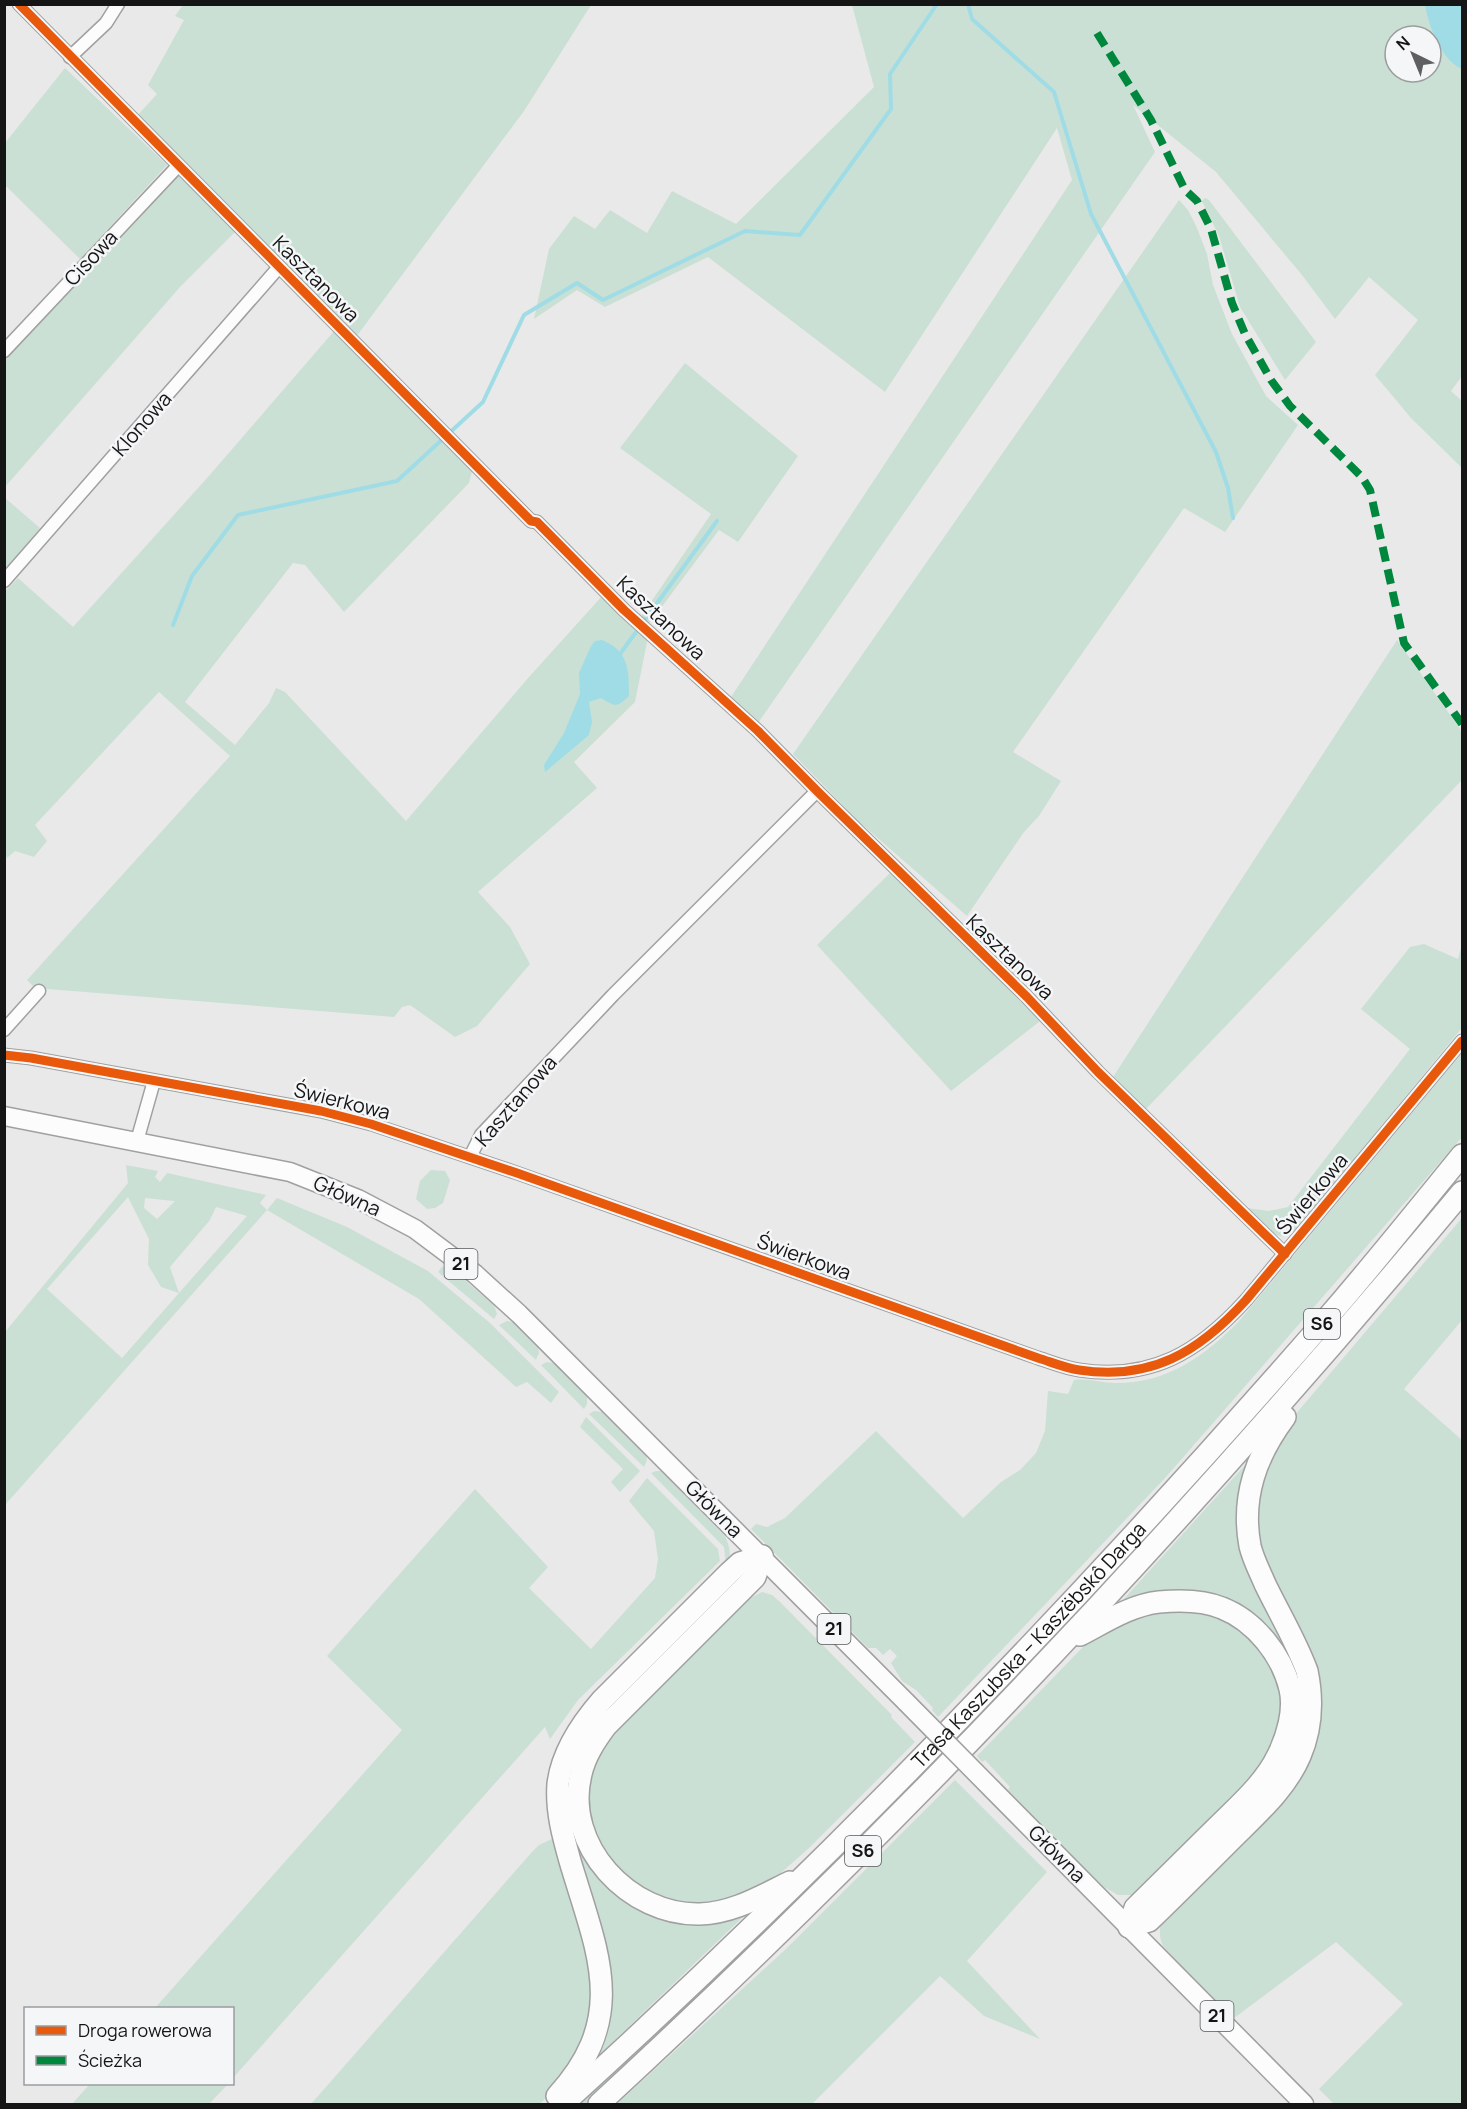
<svg xmlns="http://www.w3.org/2000/svg" width="1467" height="2109" font-family="Manrope,sans-serif">
<style>
.green{fill:#cae0d4;fill-rule:evenodd}
.water{fill:#a0dce5}
.lines{fill:none;stroke-linecap:round;stroke-linejoin:round}
.stream{stroke:#a0dce5;stroke-width:4}
.street-casing{stroke:#a0a0a1;stroke-width:15}
.primary-casing{stroke:#a0a0a1;stroke-width:21}
.highway-casing{stroke:#a0a0a1;stroke-width:24}
.street{stroke:#fcfcfc;stroke-width:12}
.primary{stroke:#fcfcfc;stroke-width:18}
.highway{stroke:#fcfcfc;stroke-width:21}
.primary-bridge-casing{stroke:#a0a0a1;stroke-width:21;stroke-linecap:butt}
.primary-bridge{stroke:#fcfcfc;stroke-width:18}
.quiet{stroke:#00873e;stroke-width:8;stroke-dasharray:15 8;stroke-linecap:butt}
.cycleway-casing{stroke:#f5f6f8;stroke-width:13}
.cycleway{stroke:#e8590c;stroke-width:9}
.labels{text-anchor:middle;stroke-width:5;stroke-linejoin:round;paint-order:stroke}
.shield{fill:#f5f6f8;stroke:#58585a;stroke-width:1.5}
.shield-label{font-size:18px;font-weight:bold;fill:#151516}
.street-label{font-size:20px;fill:#151516;stroke:#f5f6f8}
</style>
<rect width="100%" height="100%" fill="#e9e9e9"/>
<g class="green">
<path d="M183 5H591L524 111 356 337 137 116 157 94 148 85 184 20 175 16Z"/>
<path d="M852 5H1462V376L1451 391 1462 401V468L1411 418 1375 375 1418 320 1369 277 1335 319 1302 275 1216 172 1133 105 1155 152 758 723 731 697 1072 180 1057 128 885 392 708 257 605 307 577 290 534 319 549 249 574 216 595 229 610 210 647 233 672 191 736 224 874 87ZM1395 36H1431V72H1395Z"/>
<path d="M65 68 167 165 80 259 5 185V143Z"/>
<path d="M177 174 236 231 180 287 5 487V358Z"/>
<path d="M1205 198 1209 200 1316 342 1285 380 1240 307 1219 236 1202 201Z"/>
<path d="M1179 200 1188 210 1197 228 1207 254 1213 285 1232 334 1266 396 1298 425 1225 532 1184 508 1013 752 1061 781 1039 816 1024 832 967 916 857 820 793 754Z"/>
<path d="M335 330 472 471 469 483 344 612 305 565 293 563 185 702 235 745 269 703 276 688 285 692 406 821 529 677 603 595 648 637 635 702 574 762 597 788 478 892 510 927 530 964 477 1026 455 1037 410 1005 402 1007 394 1017 35 988 27 980 230 756 159 692 35 825 47 841 34 857 15 851 7 858 4 850V592L18 578 73 627 208 477Z"/>
<path d="M685 363 798 456 738 542 719 530 649 624 640 618 711 514 620 448Z"/>
<path d="M5 498 40 528 5 571Z"/>
<path d="M1397 640 1460 729 1462 735V780L1146 1109 1113 1077Z"/>
<path d="M891 872 1040 1021 951 1091 817 945Z"/>
<path d="M1424 944 1458 959 1462 945V1028L1292 1234C1276 1245 1258 1218 1247 1208L1269 1211 1288 1207 1410 1049 1361 1009 1410 947Z"/>
<path d="M1462 1053V1137L1166 1477 938 1717 932 1710 933 1708 916 1690 902 1681 891 1663 897 1656 890 1649 883 1655 876 1648H868L751 1529 756 1524 767 1527 785 1518 876 1431 963 1518 1001 1482 1020 1470 1036 1453 1045 1431 1048 1391 1068 1394 1074 1380C1088 1378 1102 1383 1116 1383 1168 1383 1205 1356 1240 1320Z"/>
<path d="M126 1165 158 1171 155 1177 160 1182 167 1173 266 1195 260 1203 267 1210 277 1198 347 1227 428 1271 490 1323 559 1392 551 1403 527 1382 516 1387 419 1299 267 1210 5 1505V1332L128 1183ZM128 1197 149 1239 148 1265 161 1287 179 1293 122 1358 47 1289ZM145 1198 174 1201H175L157 1219 144 1208ZM216 1207 247 1216 179 1293 170 1267 210 1220Z"/>
<path d="M431 1170 445 1171 450 1180 443 1203 435 1208 427 1209 416 1199 420 1181Z"/>
<path d="M1462 1218V1320L1404 1389 1462 1440V2104H1334L1319 2089 1403 2004 1336 1942 1230 2021 1163 1946C1159 1937 1159 1929 1162 1920L1318 1718 1258 1547 1257 1487 1294 1416Z"/>
<path d="M448 1266 494 1305 497 1314 494 1319 438 1272 442 1267Z"/>
<path d="M507 1321 512 1322 538 1348 539 1353 536 1360 499 1325Z"/>
<path d="M547 1362 554 1363 587 1397V1404L584 1409 541 1365Z"/>
<path d="M594 1411 602 1412 646 1456 647 1460 644 1467 589 1414Z"/>
<path d="M586 1417 640 1471 620 1492 611 1482 623 1469 580 1427Z"/>
<path d="M1246 1464 1241 1486 1300 1680 1270 1782 1291 1665 1189 1591H1156L1123 1600Z"/>
<path d="M656 1471H661L725 1536C729 1545 733 1556 726 1564L724 1547 651 1473Z"/>
<path d="M647 1478 718 1549 720 1561 578 1700 550 1739 545 1727 233 2078 232 2008H155L402 1730 327 1656 475 1489 548 1567 529 1588 591 1649 655 1578 658 1559 654 1531 629 1501Z"/>
<path d="M731 1581 736 1586 572 1781 619 1894 744 1913 745 1915 596 2058 602 2035 566 1820 568 1774 586 1731Z"/>
<path d="M762 1592 772 1595 779 1601 892 1715 891 1717 915 1742 808 1849 775 1878 736 1899 690 1906 642 1891 607 1860 588 1820 589 1774 605 1740 748 1599Z"/>
<path d="M1204 1610 1245 1631 1275 1668 1282 1702 1281 1720 1271 1751 1251 1780 1133 1895H1118L1104 1887 1008 1790 1010 1787 985 1760 982 1762 977 1756 1082 1648 1101 1632 1142 1612Z"/>
<path d="M933 1757 939 1764 705 1995 588 2104H578Z"/>
<path d="M955 1780 1047 1872 967 1961 1040 2039 984 2016 940 1976 812 2104H617L787 1948Z"/>
<path d="M556 1837 595 1979 590 2025 558 2085 540 2104H311L532 1852 539 1845Z"/>
<path d="M90 2084H228L209 2104H72Z"/>
</g>
<g class="water">
<path d="M1425 5H1462V69C1441 60 1429 27 1425 5Z"/>
<path d="M602 640C629 651 629 670 629 696 616 708 616 707 601 698L589 702 592 722 589 735 545 772 544 765 564 733 580 694 579 673 591 646 595 641Z"/>
</g>
<g class="lines">
<g class="stream">
<path d="M968 4 972 19 1054 92 1091 214 1216 452 1228 488 1233 518"/>
<path d="M173 625 192 576 238 515 397 481 483 402 524 315 577 283 603 300 745 231 800 235 891 109 890 74 937 4"/>
<path d="M620 654 717 521"/>
</g>
<g class="street-casing">
<g id="street">
<path d="M19 4 531 521 537 522 624 610 758 731 817 791 1027 997 1098 1072 1285 1254"/>
<path d="M70 57 106 23 118 4"/>
<path d="M4 351 178 166"/>
<path d="M4 581 279 267"/>
<path d="M4 1030 39 991"/>
<path d="M4 1055 31 1058 321 1111 371 1124 517 1173 1038 1358C1051 1362 1065 1368 1079 1370 1151 1381 1199 1352 1246 1300L1462 1041"/>
<path d="M137 1141 154 1081"/>
<path d="M470 1157 481 1135 613 995 817 791"/>
</g>
</g>
<g class="primary-casing">
<g id="primary">
<path d="M4 1116 290 1172 358 1199 415 1229 475 1274 519 1314 906 1702"/>
<path d="M992 1789 1304 2104"/>
</g>
</g>
<g class="highway-casing">
<g id="highway">
<path d="M762 1556 755 1577 606 1726C595 1741 585 1756 581 1774 563 1846 630 1916 700 1914 733 1913 761 1896 790 1882"/>
<path d="M1080 1635C1105 1622 1131 1605 1159 1602 1180 1600 1203 1600 1222 1608 1255 1621 1282 1655 1290 1689 1295 1710 1287 1737 1278 1755 1265 1783 1238 1806 1216 1828 1189 1855 1162 1881 1135 1908L1129 1927"/>
<path d="M1129 1927 1149 1921C1177 1894 1204 1867 1231 1840 1256 1815 1286 1789 1300 1756 1312 1728 1313 1700 1307 1671 1296 1641 1279 1613 1265 1584 1260 1572 1253 1559 1250 1546 1241 1497 1256 1456 1285 1417"/>
<path d="M557 2096C630 2016 597 1952 570 1861 563 1836 556 1811 558 1784 562 1752 581 1724 602 1700L729 1573 740 1563 762 1556"/>
<path id="s1" d="M563 2104C834 1858 1088 1593 1328 1317 1374 1264 1418 1209 1462 1155"/>
<path d="M599 2104C907 1820 1194 1514 1462 1192"/>
</g>
</g>
<use href="#street" class="street"/>
<use href="#primary" class="primary"/>
<use href="#highway" class="highway"/>
<g class="primary-bridge-casing">
<path id="primary-bridge" d="M906 1702 992 1789"/>
</g>
<use href="#primary-bridge" class="primary-bridge"/>
<path class="quiet" d="M1097 33 1151 120 1185 190 1197 201 1211 229 1232 303 1245 334 1271 380 1290 406 1362 477 1370 490 1404 643 1462 724"/>
<g class="cycleway-casing">
<g id="cycleway">
<path d="M19 4 531 521 537 522 624 610 758 731 817 791 1027 997 1098 1072 1285 1254"/>
<path d="M4 1055 31 1058 321 1111 371 1124 517 1173 1038 1358C1051 1362 1065 1368 1079 1370 1151 1381 1199 1352 1246 1300L1462 1041"/>
</g>
</g>
<use href="#cycleway" class="cycleway"/>
</g>
<g class="labels">
<g class="shield">
<rect x="444.5" y="1249" width="33" height="30" rx="4.5"/>
<rect x="1304" y="1309" width="36" height="30" rx="4.5"/>
<rect x="817.5" y="1614" width="33" height="30" rx="4.5"/>
<rect x="845" y="1836" width="36" height="30" rx="4.5"/>
<rect x="1200.5" y="2001" width="33" height="30" rx="4.5"/>
</g>
<g class="shield-label">
<text x="461" y="1270">21</text>
<text x="1322" y="1330">S6</text>
<text x="834" y="1635">21</text>
<text x="863" y="1857">S6</text>
<text x="1217" y="2022">21</text>
</g>
<g class="street-label">
<text transform="translate(91 258) rotate(-47)" y="7">Cisowa</text>
<text transform="translate(316 279) rotate(45)" y="7">Kasztanowa</text>
<text transform="translate(142 424) rotate(-49)" y="7">Klonowa</text>
<text transform="translate(661 618) rotate(43)" y="7">Kasztanowa</text>
<text transform="translate(1010 957) rotate(44)" y="7">Kasztanowa</text>
<text transform="translate(342 1101) rotate(14)" y="7">Świerkowa</text>
<text transform="translate(516 1101) rotate(-49)" y="7">Kasztanowa</text>
<text transform="translate(1312 1194) rotate(-50)" y="7">Świerkowa</text>
<text transform="translate(347 1196) rotate(24)" y="7">Główna</text>
<text transform="translate(804 1257) rotate(20)" y="7">Świerkowa</text>
<text transform="translate(714 1509) rotate(45)" y="7">Główna</text>
<text dy="7" stroke="none"><textPath href="#s1" startOffset="654">Trasa Kaszubska – Kaszëbskô Darga</textPath></text>
<text transform="translate(1057 1854) rotate(45)" y="7">Główna</text>
</g>
</g>
<rect width="1467" height="2109" fill="none" stroke="#151516" stroke-width="12"/>
<rect x="24" y="2007" width="210" height="78" fill="#f5f6f8" stroke="#9b9c9e" stroke-width="1.5"/>
<rect x="36" y="2026" width="30" height="9" fill="#e8590c" stroke="#9b9c9e" stroke-width="1.5"/>
<text x="78" y="2037" font-size="18" fill="#151516">Droga rowerowa</text>
<rect x="36" y="2056" width="30" height="9" fill="#00873e" stroke="#9b9c9e" stroke-width="1.5"/>
<text x="78" y="2067" font-size="18" fill="#151516">Ścieżka</text>
<g transform="translate(1413 54) rotate(317)"><circle r="28" fill="#f5f6f8" stroke="#9b9c9e" stroke-width="1.5"/>
<path d="M0-4.5L10 22L0 15L-10 22Z" fill="#5f5f60"/>
<text y="-9" font-size="16" font-weight="bold" text-anchor="middle" fill="#151516">N</text>
</g>
</svg>
